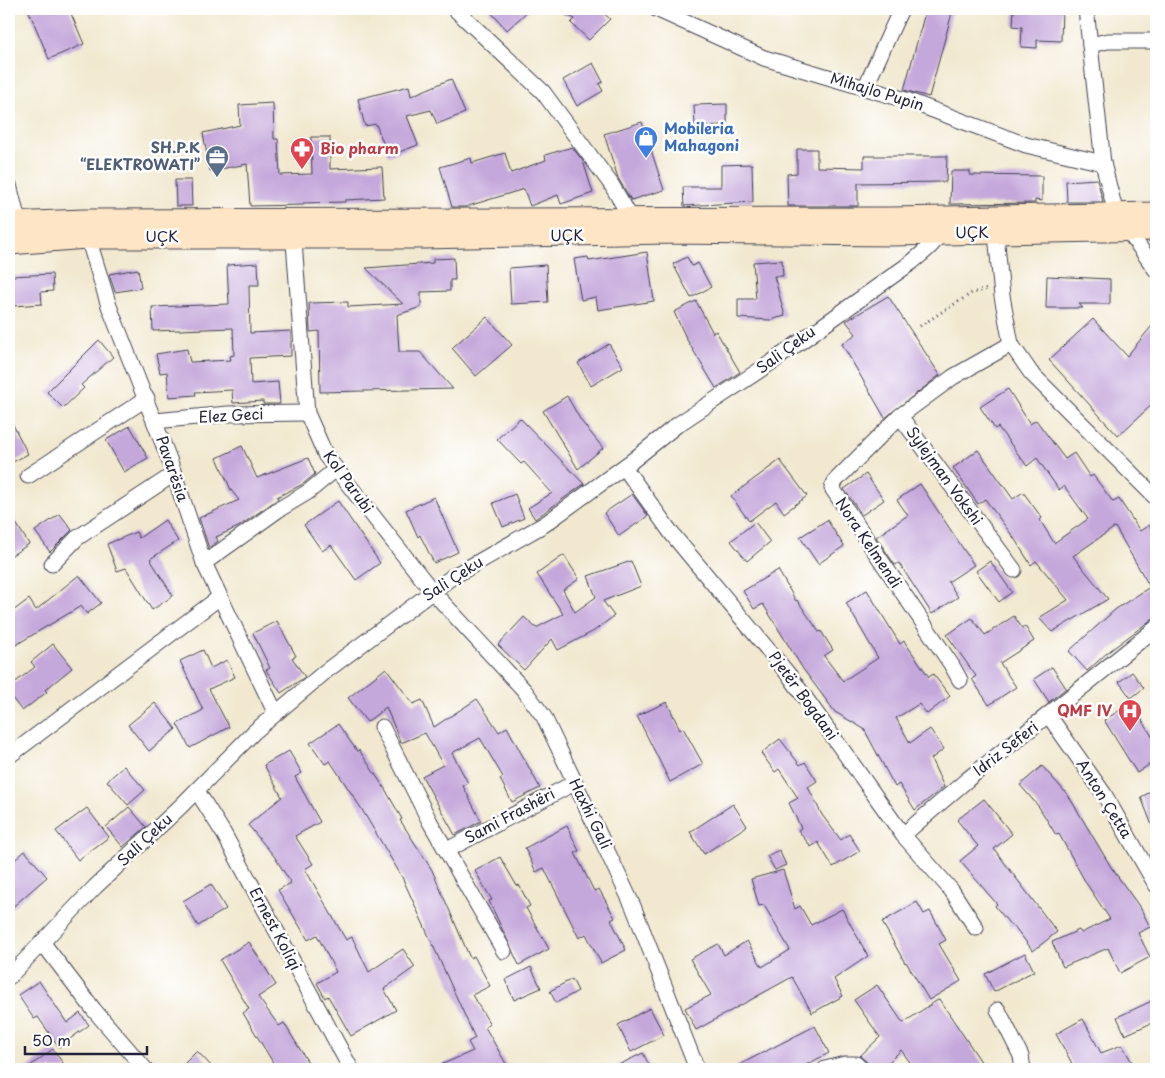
<svg xmlns="http://www.w3.org/2000/svg" width="1165" height="1078" font-family="'Playpen Sans',sans-serif">
<style>
.building{fill:#c5a8db}
.lines{fill:none;stroke-linecap:round;stroke-linejoin:round}
.street-casing{stroke:#414051;stroke-width:17}
.secondary-casing{stroke:#414051;stroke-width:23}
.path{stroke:#414051;stroke-width:3;stroke-dasharray:1 4;stroke-linecap:butt}
.street{stroke:#fff;stroke-width:15}
.secondary{stroke:#fde5c5;stroke-width:21}
.labels{text-anchor:middle;stroke-width:5;stroke-linejoin:round;paint-order:stroke}
.street-label{font-size:15px;fill:#22223b;stroke:#fff}
.shop-label{font-size:15px;font-weight:bold;fill:#366cbe;stroke:#fff;text-anchor:start}
.service-label{font-size:15px;font-weight:bold;fill:#4e5e75;stroke:#fff;text-anchor:end}
.health-label{font-size:15px;font-weight:bold;fill:#be3a42;stroke:#fff;text-anchor:start}
</style>
<rect width="100%" height="100%" fill="#fff"/>
<filter id="ink" filterUnits="userSpaceOnUse"><feTurbulence type="fractalNoise" baseFrequency=".02" numOctaves="2"/><feDisplacementMap in="SourceGraphic" scale="10" xChannelSelector="R" yChannelSelector="G"/><feConvolveMatrix kernelMatrix="1 2 1 2 8 2 1 2 1" color-interpolation-filters="sRGB"/></filter>
<filter id="wash" filterUnits="userSpaceOnUse"><feTurbulence type="fractalNoise" baseFrequency=".0096" numOctaves="4" result="noise"/><feDisplacementMap in="SourceGraphic" scale="20" xChannelSelector="R" yChannelSelector="G"/><feGaussianBlur stdDeviation="1.12" result="paint"/><feColorMatrix in="noise" values="0 0 0 0 0 0 0 0 0 0 0 0 0 0 0 0 0 1.4 0 .05"/><feComposite in="paint" operator="in"/></filter>
<g filter="url(#wash)">
<rect width="100%" height="100%" fill="#f1e8cf"/>
<g id="blocks">
<g class="building">
<path d="M28 9H69L84 44 49 59Z"/>
<path d="M488 9H530L507 30Z"/>
<path d="M553 9H599L610 19 589 40 571 23 575 19Z"/>
<path d="M926 9H953L929 97 904 90Z"/>
<path d="M1014 9H1062L1061 41 1037 40V48L1021 47 1022 27 1013 26Z"/>
<path d="M593 63 603 82 599 84 603 91 577 106 563 80Z"/>
<path d="M451 79 465 113 437 124 431 110 407 116 418 145 388 156 376 124 365 126 358 99 409 86 411 96Z"/>
<path d="M273 103 274 139H278L280 175 312 174 311 137H330V169L382 167 384 198 345 200V202L303 203V205L250 206 247 164 210 171 203 133 240 125 239 105Z"/>
<path d="M727 104V125L695 126 694 105Z"/>
<path d="M642 122 664 190 631 200 618 178 604 134Z"/>
<path d="M572 147 583 161 593 193 561 204 558 195 530 206 524 189 465 207H452L440 167 471 158 472 163 505 153 511 173 546 160 545 155Z"/>
<path d="M797 149H817V167L864 168V156H947L946 182 858 183V206H788L787 174 797 173Z"/>
<path d="M752 164 753 202 684 206 683 187H721V165Z"/>
<path d="M951 171H970V175L1042 176V201L1035 200V203L950 204Z"/>
<path d="M1097 179 1103 202H1067L1066 181Z"/>
<path d="M175 180H191L192 206H176Z"/>
<path d="M647 252 654 301 598 310 596 297 581 300 574 259 588 257 589 261Z"/>
<path d="M687 257 692 266 698 263 711 287 691 298 673 264Z"/>
<path d="M454 258 455 280H450V291L421 292V307L397 315 399 352H420L453 389 320 392 319 331 310 332 309 303 348 302V307L403 304 366 268 433 263V259Z"/>
<path d="M782 260 783 276H774L785 316 770 320 738 318V299H756L753 262Z"/>
<path d="M258 263 259 285H249L250 333 291 331V356L250 358 251 384 278 382 280 404H263V401L233 403 232 390 195 392 196 395 169 397 167 372 160 373 156 354 187 349 190 362 231 360 230 356 234 355 233 328 153 331 152 307 229 304 227 265Z"/>
<path d="M546 265 548 302 511 304 509 268Z"/>
<path d="M138 269 141 288 115 292 109 274Z"/>
<path d="M52 274 53 291 41 292 42 304 13 306 11 276Z"/>
<path d="M1047 276 1110 279V304H1079L1083 308H1046Z"/>
<path d="M888 296 940 375 885 418 842 344 856 334 846 321Z"/>
<path d="M696 301 713 333 716 331 740 372 716 388 687 340 674 312Z"/>
<path d="M487 317 512 345 476 376 452 348Z"/>
<path d="M1093 319 1127 356 1156 321V401L1118 436 1049 360Z"/>
<path d="M99 340 113 357 81 385 84 388 63 408 47 392Z"/>
<path d="M609 344 623 367 591 386 578 363Z"/>
<path d="M1008 389 1030 424 1036 420 1065 459 1074 453 1090 477 1093 475 1113 502 1119 499 1140 531 1149 525 1156 537V616L1107 653 1087 671 1069 651 1116 609 1150 587 1115 527 1073 556 1108 599 1052 632 1039 618 1068 600 1036 561 1031 565 1014 538 985 499 978 504 953 468 978 450 1013 499 1023 492 1042 518 1040 520 1054 543 1088 519 1064 486 1059 490 1037 458 1027 466 998 427 995 429 980 407Z"/>
<path d="M567 396 581 421 603 448 578 469 543 411Z"/>
<path d="M9 417 28 454 9 464Z"/>
<path d="M520 418 584 484 535 519 528 508 552 493 524 462 521 464 497 439Z"/>
<path d="M130 426 148 458 124 472 106 440Z"/>
<path d="M242 446 257 478 308 458 315 474 303 484 277 497 278 499 238 527 216 537 218 541 209 548 199 518 239 500 231 490 217 458Z"/>
<path d="M780 460 807 496 784 513 776 501 749 521 731 496Z"/>
<path d="M866 474 884 500 862 515 844 489Z"/>
<path d="M920 484 974 565 948 582 958 597 932 614 899 563 895 565 876 537 908 515 897 500Z"/>
<path d="M515 494 524 518 503 527 493 503Z"/>
<path d="M632 494 648 516 619 536 604 513Z"/>
<path d="M434 497 458 552 434 563 420 535 418 537 406 510Z"/>
<path d="M338 501 380 563 356 580 331 545 322 551 304 525Z"/>
<path d="M9 512 29 544 9 557Z"/>
<path d="M60 514 72 530 50 552 35 531Z"/>
<path d="M165 520 178 541 150 559 173 596 152 610 126 568 117 571 107 544 136 532 139 538Z"/>
<path d="M827 520 844 546 818 564 800 537Z"/>
<path d="M755 522 770 542 747 561 731 541Z"/>
<path d="M564 555 579 579 563 590 575 612 596 597 588 576 631 561 641 586 603 601 614 616 594 631 558 650 552 639 524 670 498 645 524 617 536 628 563 614 537 574Z"/>
<path d="M990 561 1012 592 999 602 976 571Z"/>
<path d="M778 570 796 601 797 600 819 632 821 631 833 650 824 656 843 681 878 658 846 603 867 590 900 644 904 641 929 677 933 674 950 696 927 714 919 704 896 718 910 743 930 729 944 749 931 759 944 787 915 810 899 784 895 787 864 729 835 712 803 669 763 604 754 609 743 591Z"/>
<path d="M79 575 101 603 87 614 81 606 9 649V614L29 599 36 610Z"/>
<path d="M1014 616 1022 628 1025 626 1034 641 1000 663 1016 687 989 705 972 679 976 676 947 635 972 618 985 635Z"/>
<path d="M277 621 296 656 292 658 305 677 281 693 266 670 270 668 253 633Z"/>
<path d="M53 644 72 668 45 690 47 692 22 711 9 694V687L35 667 31 662Z"/>
<path d="M203 650 211 668 227 660 235 677 209 689 229 727 190 748 177 724 203 710 180 661Z"/>
<path d="M1052 667 1066 688 1049 702 1034 679Z"/>
<path d="M386 668 413 704 422 700 434 727 477 699 499 732 507 727 540 788 512 802 500 779 503 777 480 738 452 753 468 783 463 786 481 821 455 835 422 776 443 765 425 733 401 743 386 707 367 722 348 698Z"/>
<path d="M1132 672 1144 688 1131 698 1119 682Z"/>
<path d="M667 702 680 730 683 728 703 764 670 782 637 716Z"/>
<path d="M155 703 176 729 149 751 128 725Z"/>
<path d="M1132 703 1156 743V760L1137 773 1104 720Z"/>
<path d="M338 724 357 751 359 750 385 789 402 819 400 820 432 870 470 958 474 956 490 986 472 995 490 1024 485 1027 509 1069H431L473 1051 468 1042 475 1038 402 877 361 808 330 761 325 764 310 743Z"/>
<path d="M780 739 800 765 805 762 817 781 808 787 822 815 841 840 849 834 860 851 833 867 818 842 811 847 798 830 801 828 789 803 798 798 779 769 775 772 761 753Z"/>
<path d="M289 751 302 773 295 777 320 822 295 836 313 864 305 869 346 940 352 937 369 972 403 949 415 967 384 989 396 1010 351 1036 328 996 325 998 317 983 336 972 317 935 308 940 278 890 291 883 274 856 248 825 282 797 264 765Z"/>
<path d="M124 766 145 790 128 805 107 781Z"/>
<path d="M1042 766 1068 795 1111 867 1141 909 1150 927 1138 933 1150 957 1120 973 1108 948 1063 967 1052 942 1079 930 1081 933 1110 919 1086 883 1059 834 1056 835 1039 807 1020 785Z"/>
<path d="M1156 789V833H1155L1141 797Z"/>
<path d="M984 799 1012 834 994 849 1057 932 1033 951 1014 926 1012 927 995 906 997 904 960 861 978 846 957 820Z"/>
<path d="M733 804 747 826 704 854 690 832Z"/>
<path d="M129 807 146 827 123 847 106 827Z"/>
<path d="M87 808 109 837 78 860 56 831Z"/>
<path d="M567 826 579 851 575 853 594 891 599 889 615 918 611 920 626 950 601 963 586 934 579 938 544 868 536 872 525 848Z"/>
<path d="M779 850 786 865 775 870 767 856Z"/>
<path d="M25 851 47 877 9 910V865Z"/>
<path d="M500 857 517 886 519 885 530 906 526 908 549 949 519 965 489 901 492 900 475 871Z"/>
<path d="M783 870 795 909 800 906 811 925 842 909 868 956 834 979 843 996 812 1013 792 977 696 1030 685 1008 711 995 690 959 718 944 724 955 747 941 762 967 790 950 764 905 759 906 751 879Z"/>
<path d="M211 884 226 909 198 926 183 901Z"/>
<path d="M917 902 924 914 930 911 946 940 939 944 961 981 929 1000 906 962 905 963 882 922Z"/>
<path d="M249 942 276 985 258 997 279 1026 284 1023 312 1069H277L243 1013 249 1009 220 960Z"/>
<path d="M1025 953 1034 971 994 992 985 974Z"/>
<path d="M531 967 541 988 514 1000 505 980Z"/>
<path d="M572 979 578 991 556 1003 550 991Z"/>
<path d="M39 981 67 1023 80 1013 89 1025 59 1047 38 1017 34 1019 18 995Z"/>
<path d="M877 985 903 1023 939 999 986 1069H915L901 1050 882 1069H870L868 1063 860 1056 880 1037 854 1000Z"/>
<path d="M1156 999V1021L1125 1035 1117 1017Z"/>
<path d="M650 1008 664 1035 631 1052 618 1025Z"/>
<path d="M1083 1019 1101 1053 1122 1045 1136 1069H1075L1056 1034Z"/>
<path d="M815 1026 829 1053 798 1069H731Z"/>
<path d="M53 1049 67 1069H26Z"/>
<path d="M197 1051 214 1069H179Z"/>
<path d="M643 1053 651 1069H610Z"/>
</g>
</g>
</g>
<g filter="url(#ink)">
<use href="#blocks" fill-opacity="0" stroke="#414051" stroke-width="1"/>
<g class="lines">
<g class="street-casing">
<g id="street">
<path d="M455 9 543 92 611 184 635 225"/>
<path d="M656 9 764 58 909 101 1026 145 1103 163"/>
<path d="M1086 9 1103 163 1116 214 1156 270"/>
<path d="M1090 45 1108 41H1156"/>
<path d="M865 88 901 9"/>
<path d="M9 185 21 232"/>
<path d="M995 224 1002 296 1011 344 1031 373 1156 498"/>
<path d="M85 228 109 306 169 459 204 563 275 712"/>
<path d="M293 229 307 413 326 456 432 591 524 690 544 717 633 906 697 1069"/>
<path d="M1011 344 953 377 900 416 1014 570"/>
<path d="M900 416 836 480 832 488 951 664 960 680"/>
<path d="M155 421 228 414 307 413"/>
<path d="M624 467 672 534 789 675 903 835 952 891 976 928"/>
<path d="M28 476 147 398"/>
<path d="M204 563 278 510 308 492 336 469"/>
<path d="M52 564 77 538 174 474"/>
<path d="M1049 716 1104 794 1156 885"/>
<path d="M382 727 430 822 504 951"/>
<path d="M9 756 220 597"/>
<path d="M197 791 224 834 351 1069"/>
<path d="M903 835 968 779 1156 628"/>
<path d="M447 850 574 783"/>
<path d="M42 942 94 1010 145 1069"/>
<path d="M9 977 95 887 181 806 254 732 326 671 452 577 545 524 632 461 677 425 772 362 912 262C921 254 939 242 940 229"/>
<path d="M998 1010 1021 1056 1023 1069"/>
<path d="M825 1069 845 1064H856L861 1069"/>
</g>
</g>
<g class="secondary-casing">
<g id="secondary">
<path d="M9 223 84 220 892 218 1156 213"/>
<path d="M9 244 87 238H423L666 233 892 235 1156 230"/>
</g>
</g>
<path class="path" d="M920 326 972 293 988 289"/>
<use href="#street" class="street"/>
<use href="#secondary" class="secondary"/>
</g>
</g>
<defs>
<g id="shop-pin" transform="scale(1.25)"><path d="M0 17L-7.5 6A9.5 9.5 0 1 1 7.5 6Z" fill="#3f7fe0" stroke="#fff"/><path d="M-5-2.5h2.3a2.7 3.5 0 0 1 5.4 0H5L5.5 6h-11ZM-1.5-2.5h3a1.5 2.3 0 0 0-3 0Z" fill="#fff"/></g>
<g id="pharmacy-pin" transform="scale(1.25)"><path d="M0 17L-7.5 6A9.5 9.5 0 1 1 7.5 6Z" fill="#e0444e" stroke="#fff"/><path d="M-2-6h4v4h4v4h-4v4h-4v-4h-4v-4h4Z" fill="#fff"/></g>
<g id="office-pin" transform="scale(1.25)"><path d="M0 17L-7.5 6A9.5 9.5 0 1 1 7.5 6Z" fill="#5c6f8a" stroke="#fff"/><path d="M-6-3h4V-5.5h4V-3h4V5H-6ZM-1-4.5V-3h2v-1.5ZM-6 0V1H6V0Z" fill="#fff"/></g>
<g id="hospital-pin" transform="scale(1.25)"><path d="M0 17L-7.5 6A9.5 9.5 0 1 1 7.5 6Z" fill="#e0444e" stroke="#fff"/><path d="M-5-5h3v3.5h4V-5h3V5h-3V1.5h-4V5h-3Z" fill="#fff"/></g>
</defs>
<g fill-rule="evenodd">
<use href="#shop-pin" x="646" y="138"/>
<use href="#pharmacy-pin" x="302" y="149"/>
<use href="#office-pin" x="217" y="157"/>
<use href="#hospital-pin" x="1130" y="711"/>
</g>
<g class="labels">
<g class="street-label">
<text transform="translate(877 92) rotate(17)" y="5">Mihajlo Pupin</text>
<text transform="translate(972 233) rotate(-1)" y="5">UÇK</text>
<text transform="translate(567 236) rotate(-1)" y="5">UÇK</text>
<text x="162" y="242">UÇK</text>
<text transform="translate(786 350) rotate(-36)" y="5">Sali Çeku</text>
<text transform="translate(231 416) rotate(-3)" y="5">Elez Geci</text>
<text transform="translate(172 469) rotate(71)" y="5">Pavarësia</text>
<text transform="translate(944 476) rotate(54)" y="5">Sylejman Vokshi</text>
<text transform="translate(348 482) rotate(54)" y="5">Kol Parubi</text>
<text transform="translate(868 543) rotate(56)" y="5">Nora Kelmendi</text>
<text transform="translate(453 579) rotate(-33)" y="5">Sali Çeku</text>
<text transform="translate(803 696) rotate(54)" y="5">Pjetër Bogdani</text>
<text transform="translate(1006 749) rotate(-38)" y="5">Idriz Seferi</text>
<text transform="translate(1104 799) rotate(58)" y="5">Anton Çetta</text>
<text transform="translate(590 814) rotate(64)" y="5">Haxhi Gali</text>
<text transform="translate(510 816) rotate(-28)" y="5">Sami Frashëri</text>
<text transform="translate(145 840) rotate(-43)" y="5">Sali Çeku</text>
<text transform="translate(275 929) rotate(62)" y="5">Ernest Koliqi</text>
</g>
<g class="shop-label">
<text x="664" y="134">Mobileria<tspan x="664" dy="17">Mahagoni</tspan></text>
</g>
<g class="service-label">
<text x="200" y="153">SH.P.K<tspan x="200" dy="17">“ELEKTROWATI”</tspan></text>
</g>
<g class="health-label">
<text x="320" y="154">Bio pharm</text>
<text x="1112" y="716" text-anchor="end">QMF IV</text>
</g>
</g>
<rect width="1165" height="1078" fill="none" stroke="#fff" stroke-width="30"/>
<path d="M25 1046v8h122v-8" fill="none" stroke="#22223b" stroke-width="2.5"/>
<text x="32" y="1046" font-size="15" fill="#22223b" stroke="#ffffff" stroke-width="4" paint-order="stroke">50 m</text>
</svg>
